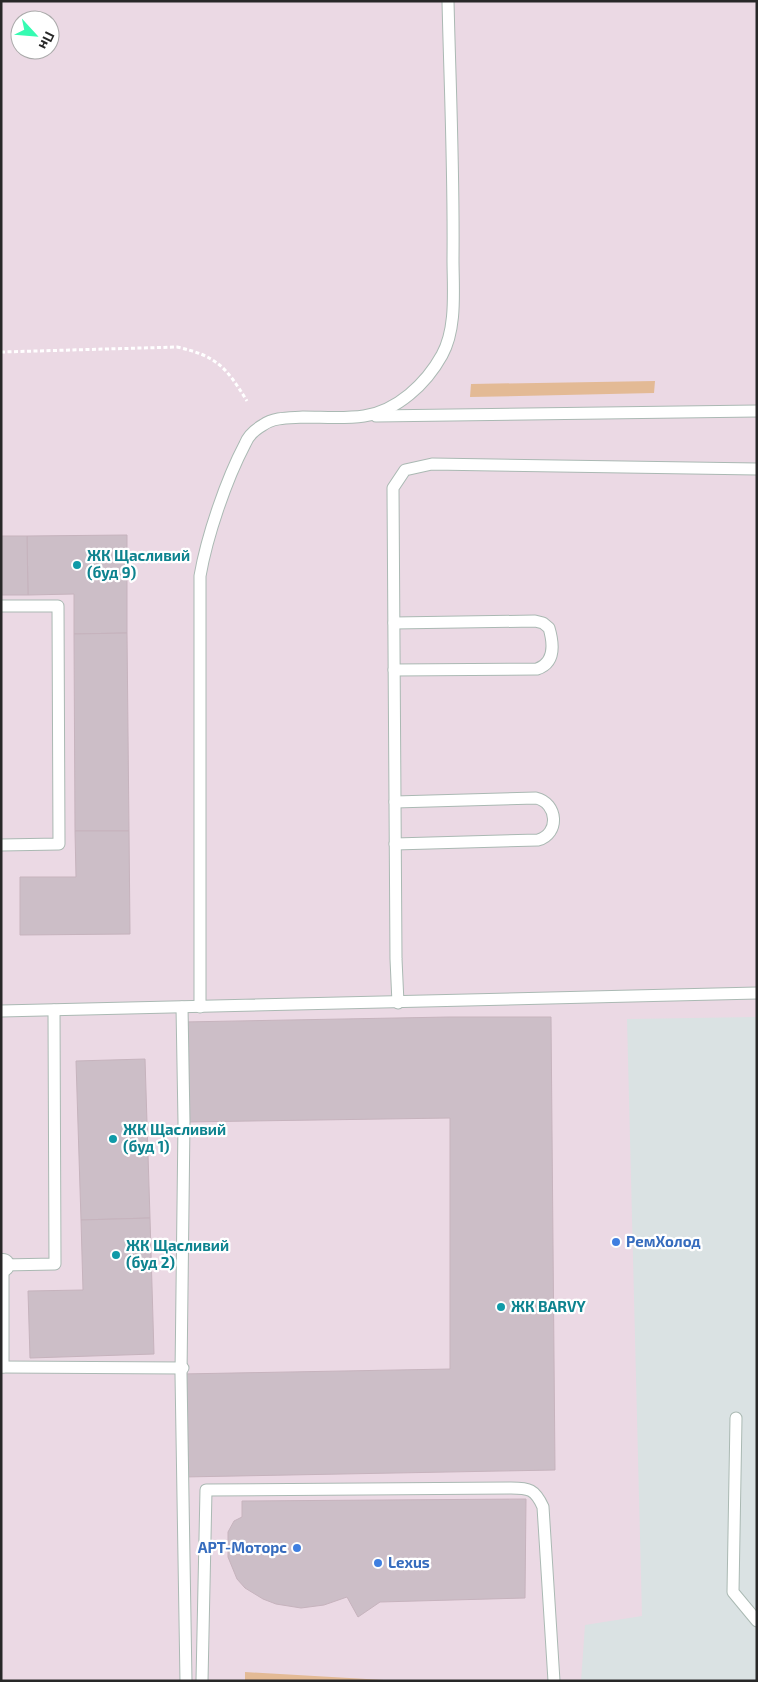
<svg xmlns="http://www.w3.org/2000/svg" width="758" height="1682" font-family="'Exo 2',sans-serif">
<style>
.industrial{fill:#dae2e3}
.green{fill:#e3ba95}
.building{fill:#ccbec7;stroke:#c6b3bd}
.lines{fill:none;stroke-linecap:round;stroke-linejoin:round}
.lane-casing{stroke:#aab9b3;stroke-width:13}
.street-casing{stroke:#aab9b3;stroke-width:24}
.path{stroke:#fff;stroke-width:3;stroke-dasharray:4 2.5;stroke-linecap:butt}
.lane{stroke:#fff;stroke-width:11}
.street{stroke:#fff;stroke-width:22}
.culture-dot{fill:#0f9aa8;stroke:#fff;stroke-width:2}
.shop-dot{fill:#3f7fe0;stroke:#fff;stroke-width:2}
.labels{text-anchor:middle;stroke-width:4.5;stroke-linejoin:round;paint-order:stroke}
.culture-label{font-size:15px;font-weight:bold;fill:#0d838f;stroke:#fff;text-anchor:start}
.shop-label{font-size:15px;font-weight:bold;fill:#366cbe;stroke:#fff;text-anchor:start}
</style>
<rect width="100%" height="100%" fill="#ebd9e4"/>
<path class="industrial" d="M757 1017V1681H581L585 1625 642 1616 627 1019Z"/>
<g class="green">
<path d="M655 381 654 393 470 397 471 384Z"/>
<path d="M245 1672 401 1681H245Z"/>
</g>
<g class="building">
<path d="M127 535V633L74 634V594L28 595 27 536Z"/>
<path d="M1 536H27L28 595H1Z"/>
<path d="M127 633 129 831H75L74 634Z"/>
<path d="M75 831H129L130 934 20 935V877H76Z"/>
<path d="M449 1017H551L555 1470 183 1477 181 1374 450 1369V1118L184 1122 183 1022Z"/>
<path d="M145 1059 150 1218 81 1220 76 1061Z"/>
<path d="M150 1218 154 1354 30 1358 28 1291 83 1290 81 1220Z"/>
<path d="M526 1499 525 1598 380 1602 358 1617 347 1597 324 1605 301 1608 276 1604 263 1599 245 1588 237 1579 228 1557V1532L234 1521 242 1517V1501Z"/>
</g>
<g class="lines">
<g class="lane-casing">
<g id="lane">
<path d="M376 416 757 411"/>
<path d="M1 606H58L59 844 1 845"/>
<path d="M394 623 535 621 543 623 549 628C554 645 555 663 537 669L394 670"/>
<path d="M395 802 536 798C558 803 560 834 538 840L395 844"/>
<path d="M398 1003 396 959 393 488 405 470 432 464 757 469"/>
<path d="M182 1007 184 1122 181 1374 186 1681"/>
<path d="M200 1007V576C207 536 226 480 245 444 248 436 256 429 263 425 274 417 290 418 303 417 323 417 344 419 364 416 397 411 426 384 442 355 457 328 453 289 453 259 454 173 450 87 448 1"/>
<path d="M1 1011 757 993"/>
<path d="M1 1367 183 1368"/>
<path d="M3 1367V1265L55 1264 54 1010"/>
<path d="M736 1418 733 1592 757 1621"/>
<path d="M202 1681 206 1490 511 1488C529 1488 535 1489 543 1507L554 1681"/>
</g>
</g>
<g class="street-casing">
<path id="street" d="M1 1265H3"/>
</g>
<path class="path" d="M1 352 177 347C217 356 226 367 247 401"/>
<use href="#lane" class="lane"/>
<use href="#street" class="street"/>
</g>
<g class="culture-dot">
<circle cx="77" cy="565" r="5"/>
<circle cx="113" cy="1139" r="5"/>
<circle cx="116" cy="1255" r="5"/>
<circle cx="501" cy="1307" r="5"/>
</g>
<g class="shop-dot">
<circle cx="616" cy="1242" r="5"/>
<circle cx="297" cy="1548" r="5"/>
<circle cx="378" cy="1563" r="5"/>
</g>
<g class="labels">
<g class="culture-label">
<text x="87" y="561">ЖК Щасливий<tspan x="87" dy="17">(буд 9)</tspan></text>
<text x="123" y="1135">ЖК Щасливий<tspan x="123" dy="17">(буд 1)</tspan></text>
<text x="126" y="1251">ЖК Щасливий<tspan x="126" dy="17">(буд 2)</tspan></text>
<text x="511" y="1312">ЖК BARVY</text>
</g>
<g class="shop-label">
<text x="626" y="1247">РемХолод</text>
<text x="287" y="1553" text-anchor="end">АРТ-Моторс</text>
<text x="388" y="1568">Lexus</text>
</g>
</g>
<rect width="758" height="1682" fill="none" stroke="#282828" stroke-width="5"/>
<g transform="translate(35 35) rotate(116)"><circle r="24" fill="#ffffff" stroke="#a9a9a9"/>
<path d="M0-4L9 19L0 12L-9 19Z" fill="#36fbb2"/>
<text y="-8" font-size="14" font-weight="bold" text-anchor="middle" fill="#282828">Пн</text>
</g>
</svg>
